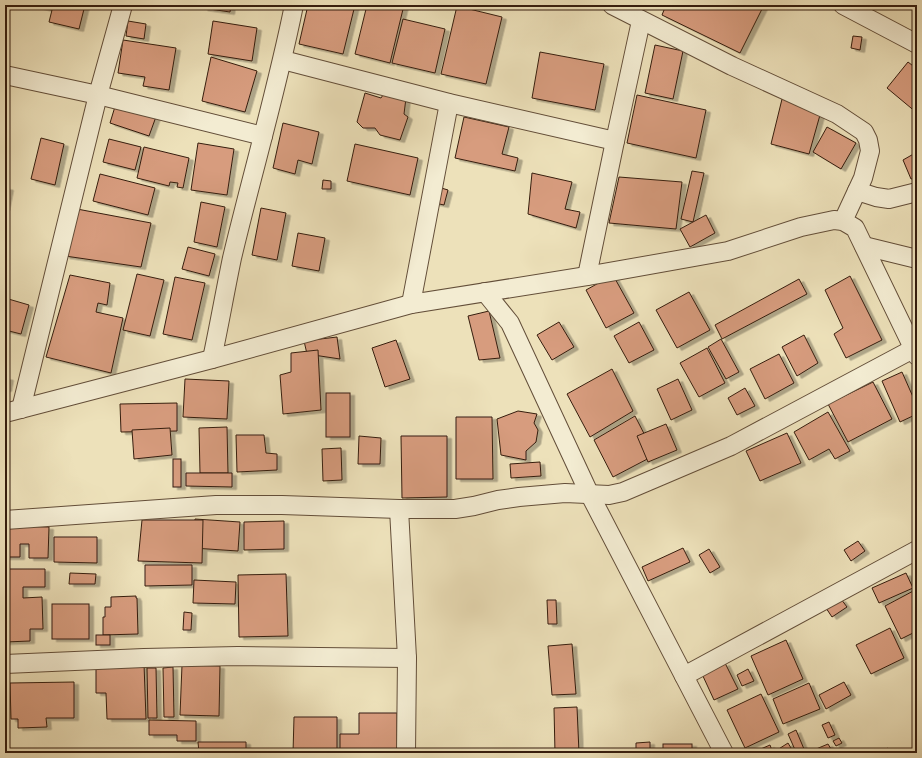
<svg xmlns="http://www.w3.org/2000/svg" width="922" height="758" font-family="'EB Garamond',serif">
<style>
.building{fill:#d79c7e;stroke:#351d0e;filter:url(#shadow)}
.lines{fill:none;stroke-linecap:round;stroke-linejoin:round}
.street-casing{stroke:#634e39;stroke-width:20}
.street{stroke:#f3ecd2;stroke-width:18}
</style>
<defs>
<filter id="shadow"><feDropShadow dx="4.5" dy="2.5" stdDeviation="0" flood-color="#0004"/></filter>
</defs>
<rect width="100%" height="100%" fill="#ede1ba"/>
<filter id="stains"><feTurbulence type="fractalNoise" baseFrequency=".005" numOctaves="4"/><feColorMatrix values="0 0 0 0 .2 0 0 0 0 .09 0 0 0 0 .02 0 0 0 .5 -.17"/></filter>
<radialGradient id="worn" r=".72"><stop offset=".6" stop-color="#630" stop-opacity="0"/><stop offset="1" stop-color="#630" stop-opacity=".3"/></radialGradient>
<g class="building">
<path d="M33 5H85L79 29 49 22 52 10Z"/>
<path d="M204 5H231L230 12 203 8Z"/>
<path d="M308 5H355L343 54 299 44Z"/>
<path d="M367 5H404L390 63 355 54Z"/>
<path d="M666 5H764L740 53 662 15Z"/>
<path d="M457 6 502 17 486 84 441 74Z"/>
<path d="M403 19 445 29 435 73 392 63Z"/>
<path d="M128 21 146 24 144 39 126 36Z"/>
<path d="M213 21 257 28 252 61 208 54Z"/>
<path d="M853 36 862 37 860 50 851 48Z"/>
<path d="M123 40 176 48 169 90 143 86 145 77 118 73Z"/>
<path d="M655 45 683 51 673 99 645 93Z"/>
<path d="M540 52 604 64 595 110 532 98Z"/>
<path d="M211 57 257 71 245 112 202 101Z"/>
<path d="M908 62 917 69V113L887 88Z"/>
<path d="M385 92 406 98 404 114 408 117 400 140 380 135 375 128H363L357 122 365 93 381 98Z"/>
<path d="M637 95 706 110 696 158 627 143Z"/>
<path d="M783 95 820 115 809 154 771 144Z"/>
<path d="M117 100 157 114 149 136 110 123Z"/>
<path d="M464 117 509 127 502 154 518 158 515 171 455 158Z"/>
<path d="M283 123 319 132 312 164 298 160 295 174 273 168Z"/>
<path d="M827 127 856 143 841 169 813 152Z"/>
<path d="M41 138 64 144 55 185 31 179Z"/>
<path d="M109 139 141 147 135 170 103 162Z"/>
<path d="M198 143 234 149 227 195 191 190Z"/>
<path d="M355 144 418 158 410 195 347 181Z"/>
<path d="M144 147 189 158 183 188 177 187 178 183 170 182 169 186 137 178Z"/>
<path d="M917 152V178L911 179 903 160Z"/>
<path d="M692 171 704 173 693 222 681 219Z"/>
<path d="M532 173 572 182 565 209 580 212 576 228 528 214Z"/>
<path d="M100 174 155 188 148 215 93 201Z"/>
<path d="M619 177 682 182 676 229 609 223Z"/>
<path d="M323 180 331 181V189H322Z"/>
<path d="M5 187 9 188 5 208Z"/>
<path d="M438 187 448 190 444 205 435 203Z"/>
<path d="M201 202 225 207 217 247 194 242Z"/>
<path d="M261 208 286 213 277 260 252 255Z"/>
<path d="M77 209 151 223 141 267 65 256Z"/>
<path d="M706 215 715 233 690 247 680 229Z"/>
<path d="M298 233 325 238 319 271 292 266Z"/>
<path d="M188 247 215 254 209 276 182 269Z"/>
<path d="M137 274 164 280 150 336 123 330Z"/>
<path d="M70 275 110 283 107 305 98 303 96 312 123 318 111 373 46 357Z"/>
<path d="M613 275 634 313 606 328 586 290Z"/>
<path d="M850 276 882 340 846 358 834 334 843 328 825 290Z"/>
<path d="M175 277 205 283 192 340 163 334Z"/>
<path d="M799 279 807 294 722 339 715 325Z"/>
<path d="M689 292 710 330 677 348 656 310Z"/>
<path d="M5 298 29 305 21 334 5 330Z"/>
<path d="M489 311 500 358 479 360 468 316Z"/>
<path d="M559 322 574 347 552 360 537 335Z"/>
<path d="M639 322 654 350 629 363 614 336Z"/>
<path d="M804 335 818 363 797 376 782 347Z"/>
<path d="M337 337 340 359 307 354 304 341Z"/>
<path d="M721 339 739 372 726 379 708 347Z"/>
<path d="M396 340 410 379 385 387 372 348Z"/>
<path d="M707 348 725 383 699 397 680 363Z"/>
<path d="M318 350 321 410 283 414 280 375 291 372V353Z"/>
<path d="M779 354 794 383 765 399 750 369Z"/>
<path d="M612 369 633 411 590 437 567 394Z"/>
<path d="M902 372 917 406V414L900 422 882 381Z"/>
<path d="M5 377 9 378 7 389H5Z"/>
<path d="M185 379 229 381 227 419 183 417Z"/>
<path d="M678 379 692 410 671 420 657 389Z"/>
<path d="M873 382 892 419 848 442 828 404Z"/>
<path d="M745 388 755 406 737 415 728 398Z"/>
<rect x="326" y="393" width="24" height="44"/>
<path d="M177 403V431L121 432 120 404Z"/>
<path d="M518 411 537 414 534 423 538 430 536 442 526 451V460L501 455 497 419Z"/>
<path d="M828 412 850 451 835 459 829 449 809 460 794 432Z"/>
<path d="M635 416 655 455 613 477 594 440Z"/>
<path d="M456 417H492L493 479H456Z"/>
<path d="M666 424 677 450 648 462 637 436Z"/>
<path d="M227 427 228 473H200L199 428Z"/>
<path d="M170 428 172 455 134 459 132 430Z"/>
<path d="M787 433 801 463 760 481 746 451Z"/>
<path d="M236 435H264L266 453 277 454V470L237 472Z"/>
<path d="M359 436 381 438 380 464H358Z"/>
<path d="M401 436H447V497L402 498Z"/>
<path d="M341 448 342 480 323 481 322 449Z"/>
<rect x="173" y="459" width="8" height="28"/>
<path d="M540 462 541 476 511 478 510 464Z"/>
<path d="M186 473H232V487L186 486Z"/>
<path d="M195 519 240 522 238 551 193 548Z"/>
<path d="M142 520H203L202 563 138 561Z"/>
<path d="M284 521V549L244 550V522Z"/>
<path d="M5 526 49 527 48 558H29V544H20V557H5Z"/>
<path d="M54 537H97V563L54 562Z"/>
<path d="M858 541 865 551 851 561 844 550Z"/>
<path d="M683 548 690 562 648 581 642 567Z"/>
<path d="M709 549 720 567 710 573 699 555Z"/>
<path d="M145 565H192V585L145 586Z"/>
<path d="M5 569H45V587H23V598L42 597 43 629H30V641L5 642Z"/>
<path d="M70 573 96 574 95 584H69Z"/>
<path d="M906 573 913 588 879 603 872 588Z"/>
<path d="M286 574 288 636 239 637 238 575Z"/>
<path d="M194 580 236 582 235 604 193 603Z"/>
<path d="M917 589V631L901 639 885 606Z"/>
<path d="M136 596V598H137L138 634 103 635V617H105V607H111V597Z"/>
<path d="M841 599 847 607 832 617 826 608Z"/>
<path d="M547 600H556L557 624H548Z"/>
<rect x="52" y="604" width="37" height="35"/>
<path d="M184 612 192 613 191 630H183Z"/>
<path d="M890 628 904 658 871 674 856 645Z"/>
<rect x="96" y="635" width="14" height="10"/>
<path d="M786 640 803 679 768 695 751 656Z"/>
<path d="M572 644 576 694 552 695 548 646Z"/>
<path d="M725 663 738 689 714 700 702 674Z"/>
<path d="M144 664 146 719H107L106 693H96V666Z"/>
<path d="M182 665 220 666 219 716 180 715Z"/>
<path d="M173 667 174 717H164L163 668Z"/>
<path d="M147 668H156L157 718H148Z"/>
<path d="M748 669 754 681 742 686 737 675Z"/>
<path d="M74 682V718H46L47 727 18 728V719H11L10 683Z"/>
<path d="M844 682 851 695 826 709 819 695Z"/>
<path d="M809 683 820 709 783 724 773 699Z"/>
<path d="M761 694 779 732 745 748 727 710Z"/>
<path d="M577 707 579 753H555L554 708Z"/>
<path d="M359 713H397V753H340V734H359Z"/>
<path d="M294 717H337V753H293Z"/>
<path d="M149 720 196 721V741H177V735H149Z"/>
<path d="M829 722 835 735 828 738 822 725Z"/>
<path d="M796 730 804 749 796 752 788 734Z"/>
<path d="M839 738 842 743 836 746 833 741Z"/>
<path d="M198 742H246V753H199Z"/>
<path d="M650 742V752L661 751V753H612L636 752V743Z"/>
<path d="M788 743 794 753H775L774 752Z"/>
<rect x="663" y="744" width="29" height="9"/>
<path d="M828 744 831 749 822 753H809V752Z"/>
<path d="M770 745 773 753H757L756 751Z"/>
<path d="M888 748 891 753H880Z"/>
<rect x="10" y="749" width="38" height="4"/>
</g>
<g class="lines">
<g class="street-casing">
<g id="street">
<path d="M612 5 732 66 837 114 864 132 868 140 870 151 863 178 843 221"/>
<path d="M843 5 917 44"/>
<path d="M283 60 449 103 615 141 641 21"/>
<path d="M5 75 98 95 263 136"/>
<path d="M857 191 876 197 889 199 917 192"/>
<path d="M864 246 917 259"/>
<path d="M587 276 615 141"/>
<path d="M485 292 510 323 589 493 724 753"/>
<path d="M411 304 449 103"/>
<path d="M212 359C219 326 225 292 232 258 252 174 277 90 294 5"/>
<path d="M21 409 98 95 123 5"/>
<path d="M5 413 212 359 411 304 587 276 728 251 801 227 834 220 843 221 855 228 917 356"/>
<path d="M399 509 407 658 406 753"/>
<path d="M5 520 216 505H282L399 509H455L474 506 498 500 519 497 565 493 609 495 623 492 731 446 913 349"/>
<path d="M5 664 144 658 238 656 407 658"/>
<path d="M684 676 917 550"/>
</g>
</g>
<use href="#street" class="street"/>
</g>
<rect width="922" height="758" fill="none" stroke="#ede1ba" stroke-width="20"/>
<rect x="6" y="6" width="910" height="746" fill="none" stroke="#351d0e" stroke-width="2"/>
<rect x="10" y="10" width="902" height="738" fill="none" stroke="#351d0e"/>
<rect width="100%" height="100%" filter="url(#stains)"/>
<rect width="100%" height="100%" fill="url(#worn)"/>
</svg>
